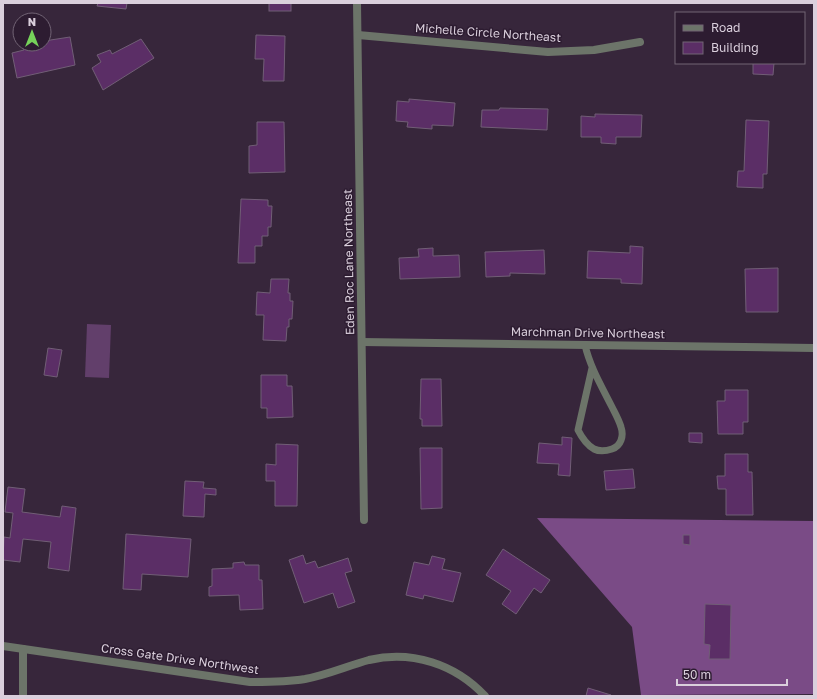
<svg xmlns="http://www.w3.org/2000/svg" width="817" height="699" font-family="'Golos Text',sans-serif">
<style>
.green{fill:#623f6b}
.forest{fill:#7a4b86}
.building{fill:#5b2e66;stroke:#715e76}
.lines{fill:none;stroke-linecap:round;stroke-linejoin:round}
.lane{stroke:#6c7469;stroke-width:7}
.street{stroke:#6c7469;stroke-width:8}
.labels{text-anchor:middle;stroke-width:3;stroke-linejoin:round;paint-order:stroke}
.street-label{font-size:12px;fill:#dacfdc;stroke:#2d1c31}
</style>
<rect width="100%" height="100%" fill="#37263b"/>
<path class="green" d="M87 324 111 325 109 378 85 377Z"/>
<path class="forest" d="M537 518 814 521V694L641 695 632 627Z"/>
<g class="building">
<path d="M98 3H127L126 9 97 6Z"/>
<rect x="269" y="3" width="22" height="8"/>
<path d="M256 35 285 36 284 81H263L264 59H255Z"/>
<path d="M70 37 75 65 17 78 12 53 24 50 23 46 44 44V41Z"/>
<path d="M141 39 154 58 103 90 92 68 101 62 97 55 110 50 112 54Z"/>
<path d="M753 63H774L773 75 753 74Z"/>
<path d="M409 99 455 103 453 126 432 125V129L407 127 408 122 396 121 397 101 409 102Z"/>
<path d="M500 108 548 109 547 130 481 127 482 110H499Z"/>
<path d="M595 114 642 115 641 137H616V144L601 143V137H581V116L595 117Z"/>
<path d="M746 120 769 121 767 174H763V188L737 187 738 171H744Z"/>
<path d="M257 122H284L285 172 249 173V146L257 145Z"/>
<path d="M241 199 268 200V206H272L271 227H268V236H262V246H255V263H238Z"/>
<path d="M630 246 643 247 642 284 621 283V279L587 278 588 251 630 253Z"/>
<path d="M433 248V256L459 255 460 277 400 279 399 258 419 257 418 249Z"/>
<path d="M544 250 545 274 510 273V276L486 277 485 252Z"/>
<path d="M778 268V312H746L745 269Z"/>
<path d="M271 279H289L288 293H290V301H293L292 319H289V327H287L286 341 263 340 264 315H256L257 292 270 293Z"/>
<path d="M48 348 62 350 57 377 44 375Z"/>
<path d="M261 375H287V386H292L293 417 267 418V408H261Z"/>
<path d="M421 379H441L442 426H422V419H420Z"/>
<path d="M725 390H748V422H743V434H718L717 401H725Z"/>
<path d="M689 433H702V443L689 442Z"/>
<path d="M562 437 572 438 570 476 558 475 559 464 537 463 539 443 562 445Z"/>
<path d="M276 444 298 445 297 506H275V481H266V464L276 465Z"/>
<path d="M420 448H442V508L421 509Z"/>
<path d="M725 454H748V472H752L753 515H726V489H718L717 476H725Z"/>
<path d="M633 469 635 488 606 490 604 471Z"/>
<path d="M185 481 204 482 203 488 216 489V495L205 494 204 517 183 516Z"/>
<path d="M8 487 25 489 22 512 60 517 62 506 76 508 69 571 48 568 51 542 23 539 20 562 3 560 4 537 10 538 13 513 5 512Z"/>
<path d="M126 534 191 539 188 577 142 574 141 590 123 589Z"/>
<path d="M683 535H690V545L683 544Z"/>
<path d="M503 549 550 580 541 593 534 588 516 614 502 604 511 591 486 575Z"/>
<path d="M303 555 306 564 315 561 318 568 348 558 352 571 345 573 355 602 338 608 333 593 304 603 289 560Z"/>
<path d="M432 556 445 559 442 569 461 573 453 602 424 595 423 599 406 595 414 562 429 565Z"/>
<path d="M244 562 245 565H259V580H262L263 609 240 610 239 595 209 596V587L212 586V569L233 568V563Z"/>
<path d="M705 604 731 605 730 659H709L710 645 704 644Z"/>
<path d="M588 688 611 695 586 696Z"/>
</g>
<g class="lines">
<path class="lane" d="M585 345C590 367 602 387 612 407 615 413 619 420 621 427 624 436 621 446 612 449 606 451 600 452 594 449 587 445 582 438 578 430L592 368"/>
<g class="street">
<path d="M357 3 364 520"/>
<path d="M358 35 548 52 594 50 640 42"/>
<path d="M362 342 814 348"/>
<path d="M3 646 250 682C268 682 286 682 305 679 327 675 347 666 369 660 412 650 455 664 485 696"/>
<path d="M23 649V696"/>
</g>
</g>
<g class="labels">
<g class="street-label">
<text transform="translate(488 33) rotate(4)" y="4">Michelle Circle Northeast</text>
<text transform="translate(349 262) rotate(-91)" y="4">Eden Roc Lane Northeast</text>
<text transform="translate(588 333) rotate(1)" y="4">Marchman Drive Northeast</text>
<text transform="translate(180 659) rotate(8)" y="4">Cross Gate Drive Northwest</text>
</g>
</g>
<rect width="817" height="699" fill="none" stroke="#dacfdc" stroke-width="8"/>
<rect x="675" y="12" width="130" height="52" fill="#2d1c31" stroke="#726475"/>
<rect x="683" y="25" width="20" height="6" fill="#6c7469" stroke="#726475"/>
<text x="711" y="32" font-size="12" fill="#dacfdc">Road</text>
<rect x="683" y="42" width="20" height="12" fill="#5b2e66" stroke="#726475"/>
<text x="711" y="52" font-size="12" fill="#dacfdc">Building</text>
<g transform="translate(32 32)"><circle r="19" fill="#2d1c31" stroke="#726475"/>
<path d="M0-3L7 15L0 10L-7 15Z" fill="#76d25a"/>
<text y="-6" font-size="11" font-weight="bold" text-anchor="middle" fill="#dacfdc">N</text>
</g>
<path d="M677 679v6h110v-6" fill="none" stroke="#dacfdc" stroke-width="2"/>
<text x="683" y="679" font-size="12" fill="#dacfdc" stroke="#2d1c31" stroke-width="3" paint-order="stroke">50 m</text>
</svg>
